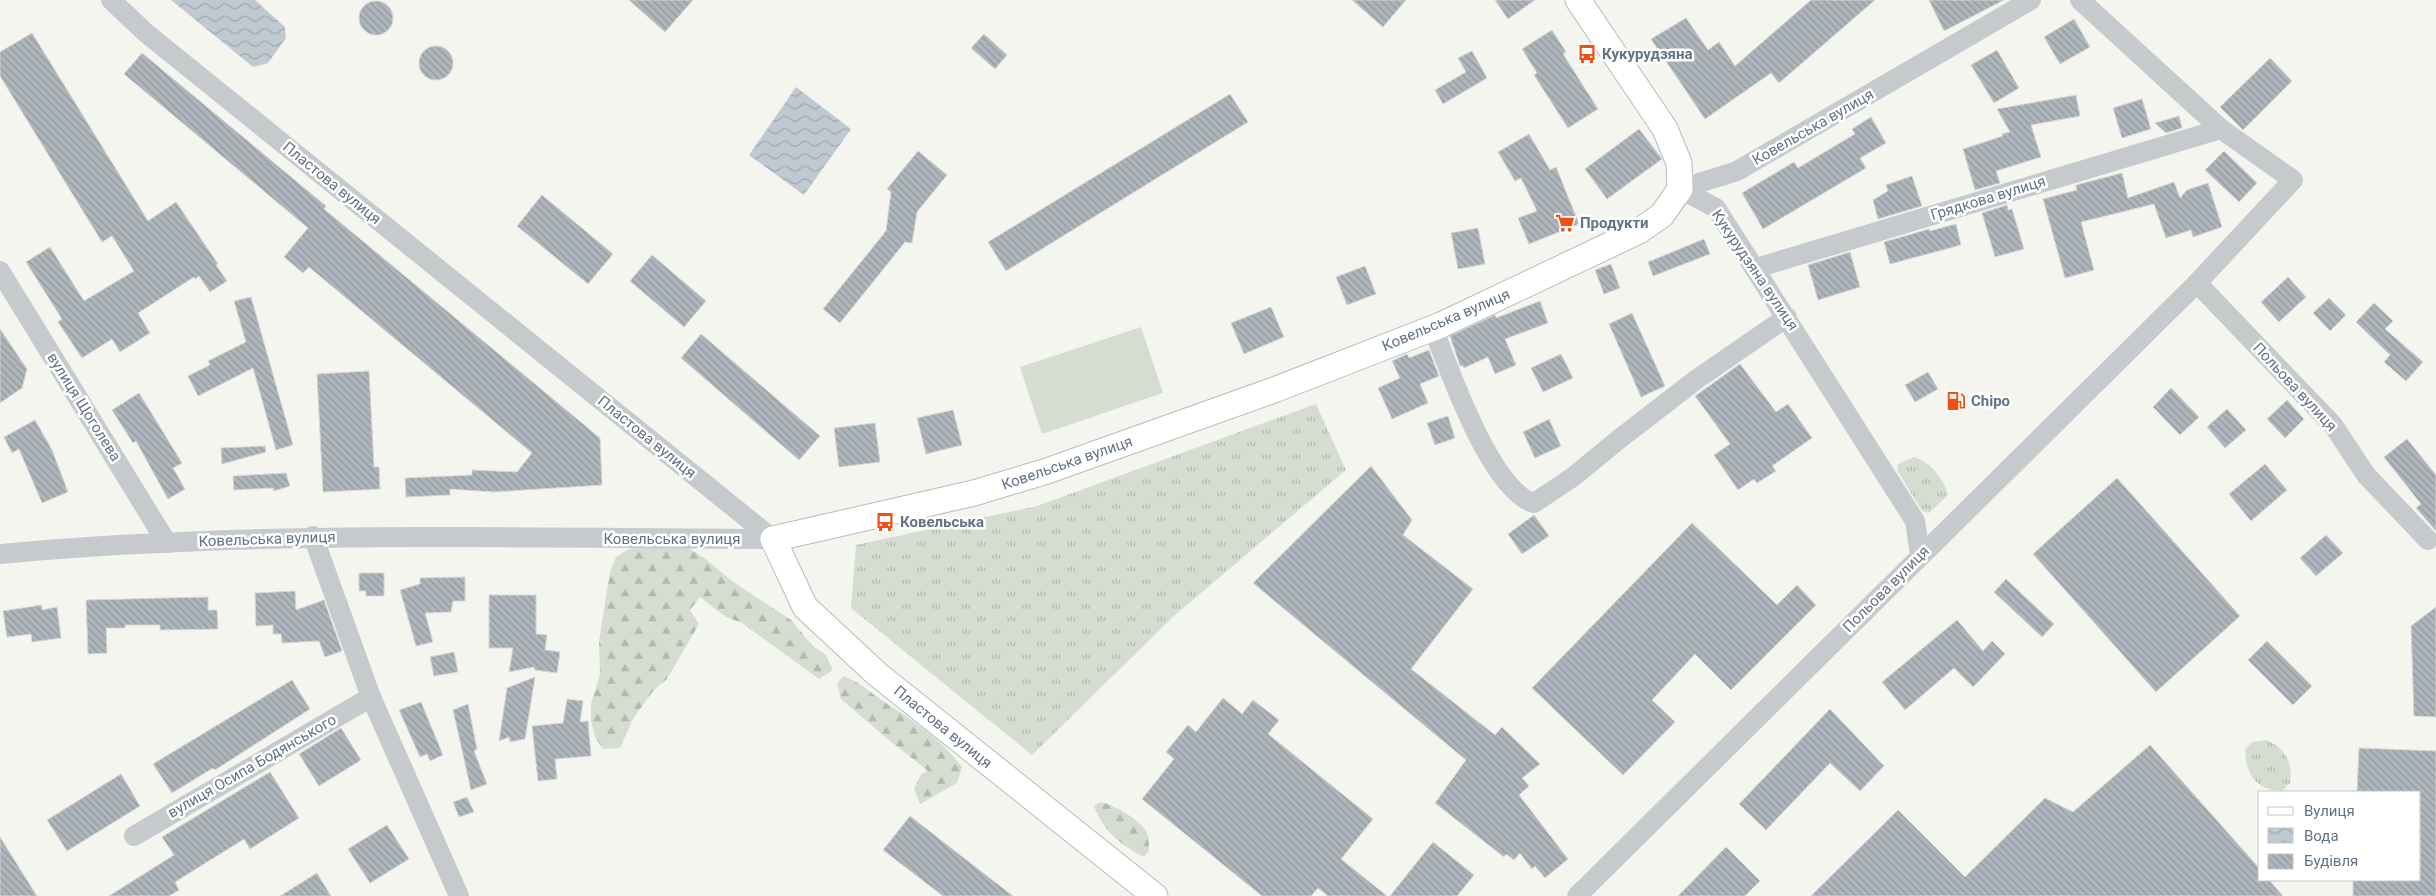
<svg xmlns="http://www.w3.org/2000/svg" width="2436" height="896" font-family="Roboto,sans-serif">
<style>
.grass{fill:url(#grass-tufts)}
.forest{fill:url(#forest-firs)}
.garden{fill:#d5ddd1}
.water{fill:url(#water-waves)}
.building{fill:url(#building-back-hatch);stroke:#d6d6d3}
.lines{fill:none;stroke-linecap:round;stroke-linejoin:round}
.major-casing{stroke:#b7bbbf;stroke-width:27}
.minor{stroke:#c7cacd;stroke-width:20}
.major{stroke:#fff;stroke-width:25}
.labels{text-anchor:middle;stroke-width:5;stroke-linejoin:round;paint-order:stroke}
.poi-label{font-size:15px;font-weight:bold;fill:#617385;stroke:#fff;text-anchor:start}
.street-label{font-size:15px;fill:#617385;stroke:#fff}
</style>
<defs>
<pattern id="grass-tufts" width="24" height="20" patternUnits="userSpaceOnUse" patternTransform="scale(1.25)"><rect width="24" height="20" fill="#d5ddd1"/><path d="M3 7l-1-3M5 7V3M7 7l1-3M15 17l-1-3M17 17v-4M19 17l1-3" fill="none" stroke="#b0b8af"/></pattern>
<pattern id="forest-firs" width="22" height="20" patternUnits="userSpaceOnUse" patternTransform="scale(1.25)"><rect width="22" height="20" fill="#d5ddd1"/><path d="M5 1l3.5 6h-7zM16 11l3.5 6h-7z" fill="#b0b8af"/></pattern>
<pattern id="water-waves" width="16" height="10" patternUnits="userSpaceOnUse" patternTransform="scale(1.25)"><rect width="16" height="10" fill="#bfcad0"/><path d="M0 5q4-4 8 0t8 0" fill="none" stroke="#9fa8ae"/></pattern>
<pattern id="building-back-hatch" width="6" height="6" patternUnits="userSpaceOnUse" patternTransform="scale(1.25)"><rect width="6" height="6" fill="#aeb6bb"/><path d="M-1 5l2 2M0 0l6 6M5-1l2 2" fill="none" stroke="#91989e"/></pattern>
</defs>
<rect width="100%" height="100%" fill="#f5f5f0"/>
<g class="grass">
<path d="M1316 404 1346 470 1175 615 1032 755 851 608 856 545 1037 506Z"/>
<path d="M1914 457C1931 462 1944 479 1948 495L1929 513 1922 511 1897 470 1898 464Z"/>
<path d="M2266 740C2286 749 2293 762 2290 783L2282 791C2255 790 2246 774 2245 749L2253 742Z"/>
</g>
<g class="forest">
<path d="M678 542 706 559 732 581 791 620 813 646 826 655 833 670 819 679 742 623 726 617 700 597 690 610 699 624 667 679 654 690 634 717 620 748 603 749 595 737 591 721V704L600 674 599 641 610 572 616 557 629 549Z"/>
<path d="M844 676C862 683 870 693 886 703 914 721 942 740 962 767L957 783 920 804 914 789 921 774 928 771 890 741 841 699 837 683Z"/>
<path d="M1100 802C1113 804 1140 820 1146 831 1149 837 1149 844 1149 851L1144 857C1120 845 1103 830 1094 806Z"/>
</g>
<path class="garden" d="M1141 327 1163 393 1042 434 1020 367Z"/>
<g class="water">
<path d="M171 0H255L285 27 286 38 268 63 253 67Z"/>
<path d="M796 87 851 129 804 195 749 155Z"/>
</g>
<g class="building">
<path d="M629 0H693L665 32Z"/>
<path d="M1352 0H1406L1383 27Z"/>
<path d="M1495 0H1535L1508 19Z"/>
<path d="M1811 0H1875L1779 83 1771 73 1705 119 1651 39 1686 18 1708 50 1719 42 1735 66Z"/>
<path d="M1929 0H2004L1944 31Z"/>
<circle cx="376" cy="18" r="17"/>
<path d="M2074 19 2090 47 2060 64 2044 37Z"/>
<path d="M1552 30 1566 52 1563 54 1598 109 1568 128 1534 75 1537 73 1522 49Z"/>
<path d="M32 33 148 221 176 202 218 264 216 265 227 281 210 292 199 276 195 279 194 277 138 313 150 333 120 352 112 339 82 358 58 322 62 319 26 262 50 247 84 301 134 271 112 236 102 242 0 76V52Z"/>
<path d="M984 34 1007 55 995 69 971 48Z"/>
<circle cx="436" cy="63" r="17"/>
<path d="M1997 50 2019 88 1994 103 1971 65Z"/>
<path d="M1472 51 1487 78 1443 104 1435 90 1466 72 1458 58Z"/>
<path d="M142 53 326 206 324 209 600 438 602 485 494 492 450 489V495L406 497 405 478 472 475V470L517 472 532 453 309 267 303 273 284 257 308 228 124 74Z"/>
<path d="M2270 58 2292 81 2243 130 2220 107Z"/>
<path d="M1230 94 1248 122 1006 271 988 242Z"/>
<path d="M2076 95 2080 116 2031 125 2041 157 1996 171 2000 183 1975 190 1963 149 2003 136 2002 134 2010 132 1997 109Z"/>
<path d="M2142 99 2151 129 2122 138 2113 108Z"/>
<path d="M2179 116 2182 128 2166 133 2155 123Z"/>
<path d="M1871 117 1886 143 1860 158 1866 168 1763 229 1742 193 1794 162 1798 168 1855 134 1852 129Z"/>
<path d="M1639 129 1662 159 1607 199 1585 169Z"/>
<path d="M1529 134 1550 170 1556 167 1579 224 1529 244 1518 218 1537 211 1521 178 1515 181 1498 152Z"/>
<path d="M918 151 947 175 917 212 912 243 905 242 840 323 823 309 886 231 891 192 887 189Z"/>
<path d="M2224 151 2257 183 2239 202 2205 170Z"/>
<path d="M2122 173 2128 198 2174 182 2180 198 2187 190 2208 183 2222 227 2193 237 2191 230 2166 238 2154 204 2081 222 2094 270 2065 278 2043 199 2077 190 2076 185Z"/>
<path d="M1912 176 1922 206 1878 219 1873 200 1888 191 1886 185Z"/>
<path d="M542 195 613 254 588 284 517 226Z"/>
<path d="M2007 205 2008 210 2012 209 2024 249 1995 257 1982 213Z"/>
<path d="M1956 224 1961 245 1890 264 1884 242 1929 229 1930 231Z"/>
<path d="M1478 228 1485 264 1458 269 1451 233Z"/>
<path d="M1704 239 1710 254 1653 276 1648 262Z"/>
<path d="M1850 252 1860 287 1818 300 1808 265Z"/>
<path d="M652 255 706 301 684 327 630 281Z"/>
<path d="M1611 264 1620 288 1604 294 1595 270Z"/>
<path d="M1365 266 1376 294 1347 305 1336 277Z"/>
<path d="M2288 277 2306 297 2279 322 2261 302Z"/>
<path d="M251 297 293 445 276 450 253 368 198 396 188 376 210 365 208 361 246 342 234 301Z"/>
<path d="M2329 298 2346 315 2330 331 2313 313Z"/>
<path d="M1540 301 1548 323 1505 339 1516 365 1495 374 1488 357 1464 368 1462 365 1460 366 1450 336 1495 315 1496 318Z"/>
<path d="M2374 303 2393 321 2385 329 2423 362 2406 381 2384 362 2390 355 2356 322Z"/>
<path d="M1271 307 1284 337 1244 354 1231 323Z"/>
<path d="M1632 313 1665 386 1641 397 1609 324Z"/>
<path d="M0 329 27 369 22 388 0 403Z"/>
<path d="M701 334 820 436 799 460 681 358Z"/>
<path d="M1429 350 1439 376 1420 384 1428 403 1392 419 1378 388 1400 378 1392 361 1407 354 1409 358Z"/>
<path d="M1561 354 1573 378 1543 392 1531 368Z"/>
<path d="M1740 364 1776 412 1788 404 1812 438 1772 466 1776 471 1757 483 1754 479 1738 490 1714 455 1730 444 1695 396Z"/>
<path d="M369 371 374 467H379L380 489 323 492 317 374Z"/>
<path d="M1928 372 1938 389 1915 402 1905 385Z"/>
<path d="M2171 388 2199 417 2180 435 2153 407Z"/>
<path d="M139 393 182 463 173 468 185 489 168 499 136 441 133 443 112 410Z"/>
<path d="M2287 400 2304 419 2285 438 2267 419Z"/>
<path d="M2227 409 2246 430 2225 448 2207 427Z"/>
<path d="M953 410 962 445 926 454 917 418Z"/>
<path d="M1448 416 1455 438 1435 445 1427 423Z"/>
<path d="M1549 419 1561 446 1535 458 1523 432Z"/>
<path d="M35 420 52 450 68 492 42 503 19 449 12 453 4 437Z"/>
<path d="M875 423 880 462 839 467 834 428Z"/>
<path d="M2407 439 2436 475V531L2416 508 2421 504 2384 457Z"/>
<path d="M265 446 266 452 222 464 221 448Z"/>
<path d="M2265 464 2287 490 2251 521 2229 494Z"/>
<path d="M1371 466 1412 520 1403 535 1473 589 1411 669 1495 735 1502 727 1540 764 1522 778 1529 786 1519 795 1568 859 1545 878 1535 866 1532 869 1520 853 1514 860 1506 854 1504 857 1435 803 1466 760 1253 583Z"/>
<path d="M286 473 290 486 274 491 273 488 234 490 233 476Z"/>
<path d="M2117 478 2240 616 2156 692 2033 554Z"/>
<path d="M1534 515 1549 536 1522 554 1508 534Z"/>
<path d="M1692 523 1777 605 1797 585 1816 605 1731 690 1695 654 1652 700 1675 722 1623 775 1532 688Z"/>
<path d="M2326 535 2343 553 2316 576 2300 558Z"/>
<path d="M359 573H384V596H366V591H359Z"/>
<path d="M465 577V601H453L451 612 425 613 433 642 416 646 400 590 420 584V578Z"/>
<path d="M2006 579 2054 624 2042 637 1994 592Z"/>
<path d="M295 591 296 610 324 600 342 651 325 657 319 641 282 643 281 634H273V625L256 626 255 593Z"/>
<path d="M489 595H536V634L547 635 545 650 560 652 557 673 535 670 534 667 509 672 513 648H489Z"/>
<path d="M208 597V610H217L218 629 160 630V625H125V628H106L107 653 88 654 86 600Z"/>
<path d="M42 605V610L57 607 61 638 32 642 31 634 7 637 3 611Z"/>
<path d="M2436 607V717L2414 716 2411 626Z"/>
<path d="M1957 620 1983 651 1992 641 2005 654 1973 687 1954 668 1905 710 1882 682Z"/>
<path d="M2267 641 2312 686 2293 705 2248 660Z"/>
<path d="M454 652 458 672 434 676 430 657Z"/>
<path d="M535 677 525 739 510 742 509 737 499 741 507 688Z"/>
<path d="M292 680 310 709 215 770 213 768 172 793 153 764Z"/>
<path d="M1223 698 1242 714 1253 700 1279 720 1268 734 1373 819 1341 859 1387 896H1328L1318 888 1311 896H1262L1142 799 1174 759 1166 752 1188 725 1196 732Z"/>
<path d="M567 699 583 701 580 722 588 721 591 756 555 759 557 779 538 781 532 726 563 723Z"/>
<path d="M421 702 443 755 430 761 427 754 420 757 399 710Z"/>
<path d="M468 704 477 749 474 751 487 784 471 790 453 710Z"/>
<path d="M1830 709 1884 766 1860 791 1830 763 1766 830 1739 804Z"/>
<path d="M341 728 361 760 319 786 299 754Z"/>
<path d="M2150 745 2260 869V880H2269L2283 896H1811L1898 810 1965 877 2045 798 2073 812Z"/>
<path d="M2359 748 2436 751V896H2353V880H2420V792H2357Z"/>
<path d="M270 772 299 818 250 849 244 839 175 882 179 890 169 896H109L174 855 162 837Z"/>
<path d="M121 774 140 806 67 851 47 820Z"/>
<path d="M467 797 474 812 459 817 453 802Z"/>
<path d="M910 816 987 876 1013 896H943L883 850Z"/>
<path d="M387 825 409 859 370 883 348 849Z"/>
<path d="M0 837 20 869 37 896H0Z"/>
<path d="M1433 842 1474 875 1457 896H1390Z"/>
<path d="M1726 847 1760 881 1745 896H1678Z"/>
<path d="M317 873 331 896H280Z"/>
</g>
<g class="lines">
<g class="major-casing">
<path id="major" d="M1155 896 877 674 805 607 773 539 974 493 1047 471 1274 390 1441 325 1639 231 1662 215 1680 189 1679 163 1665 129 1578 0"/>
</g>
<g class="minor">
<path d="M111 0 146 33 773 539"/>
<path d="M1680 189 1716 208 1915 521 1920 555"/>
<path d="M1680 189 1737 171 2031 0"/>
<path d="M1756 268 2221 129"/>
<path d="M0 271 167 543"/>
<path d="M2197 283 2333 425 2366 475 2428 540"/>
<path d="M1433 328C1449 369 1491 491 1534 503L1573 477 1618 440 1697 379 1787 317"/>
<path d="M313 536 371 697 459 896"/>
<path d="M0 554C257 530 515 538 773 539"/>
<path d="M134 836 371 697"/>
<path d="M1577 896 2197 283 2293 180 2221 129 2080 0"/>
</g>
<use href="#major" class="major"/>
</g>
<defs>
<g id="bus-bare" transform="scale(1.5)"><path d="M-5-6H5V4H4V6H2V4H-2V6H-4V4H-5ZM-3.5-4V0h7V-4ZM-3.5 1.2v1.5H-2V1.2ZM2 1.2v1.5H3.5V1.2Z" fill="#f34f13" stroke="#fff" stroke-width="2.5" paint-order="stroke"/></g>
<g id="supermarket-bare" transform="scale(1.5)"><path d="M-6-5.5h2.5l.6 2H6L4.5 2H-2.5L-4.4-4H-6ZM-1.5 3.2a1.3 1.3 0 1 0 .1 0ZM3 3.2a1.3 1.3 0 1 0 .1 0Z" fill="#f34f13" stroke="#fff" stroke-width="2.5" paint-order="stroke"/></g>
<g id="fuel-bare" transform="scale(1.5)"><path d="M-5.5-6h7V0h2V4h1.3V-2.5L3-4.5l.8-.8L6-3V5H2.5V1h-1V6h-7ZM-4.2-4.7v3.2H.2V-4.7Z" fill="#f34f13" stroke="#fff" stroke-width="2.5" paint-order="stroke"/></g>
</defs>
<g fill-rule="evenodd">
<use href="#bus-bare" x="1587" y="54"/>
<use href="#supermarket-bare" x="1565" y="223"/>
<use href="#fuel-bare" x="1956" y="401"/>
<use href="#bus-bare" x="885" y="522"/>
</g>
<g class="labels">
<g class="poi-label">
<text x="1602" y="59">Кукурудзяна</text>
<text x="1580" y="228">Продукти</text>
<text x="1971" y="406">Chipo</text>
<text x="900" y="527">Ковельська</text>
</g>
<g class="street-label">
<text transform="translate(1813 127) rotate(-30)" y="5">Ковельська вулиця</text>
<text transform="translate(332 183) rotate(39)" y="5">Пластова вулиця</text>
<text transform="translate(1988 198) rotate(-17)" y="5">Грядкова вулиця</text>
<text transform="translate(1755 270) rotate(56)" y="5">Кукурудзяна вулиця</text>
<text transform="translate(1446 320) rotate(-23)" y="5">Ковельська вулиця</text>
<text transform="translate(2295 387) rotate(47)" y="5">Польова вулиця</text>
<text transform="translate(84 407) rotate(58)" y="5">вулиця Щоголева</text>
<text transform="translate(647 437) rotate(39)" y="5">Пластова вулиця</text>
<text transform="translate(1067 463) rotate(-19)" y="5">Ковельська вулиця</text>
<text transform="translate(267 539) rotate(-2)" y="5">Ковельська вулиця</text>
<text x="672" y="544">Ковельська вулиця</text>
<text transform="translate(1886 589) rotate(-45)" y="5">Польова вулиця</text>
<text transform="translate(943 727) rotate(39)" y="5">Пластова вулиця</text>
<text transform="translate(252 766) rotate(-30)" y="5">вулиця Осипа Бодянського</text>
</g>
</g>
<rect x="2258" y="791" width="162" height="90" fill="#ffffff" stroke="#c0c7ce"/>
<rect x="2268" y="807" width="25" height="8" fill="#ffffff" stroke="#c0c7ce"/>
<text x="2304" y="816" font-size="15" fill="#617385">Вулиця</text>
<rect x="2268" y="828" width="25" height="15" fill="url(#water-waves)" stroke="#c0c7ce"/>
<text x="2304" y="841" font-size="15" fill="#617385">Вода</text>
<rect x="2268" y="854" width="25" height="15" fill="url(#building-back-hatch)" stroke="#c0c7ce"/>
<text x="2304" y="866" font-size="15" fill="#617385">Будівля</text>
</svg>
